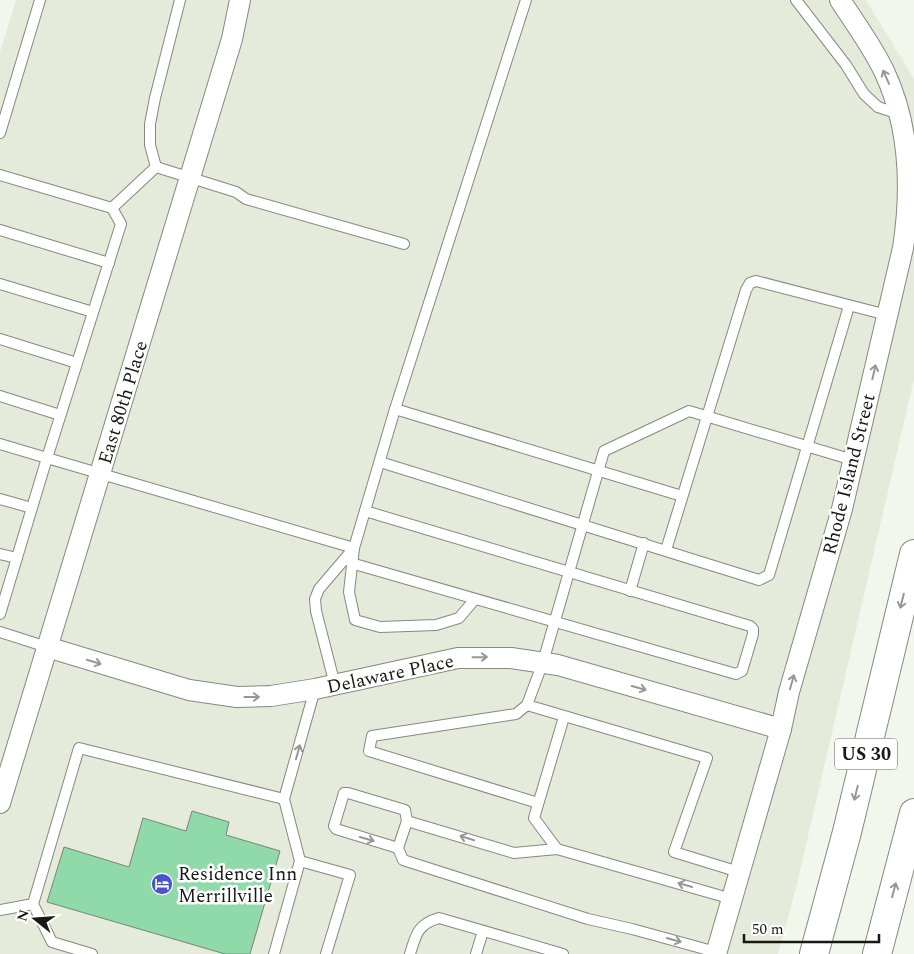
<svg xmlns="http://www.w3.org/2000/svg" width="914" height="954" font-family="Spectral,serif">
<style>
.built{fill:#e4ebda}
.building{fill:#90d9a9;stroke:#7a837d}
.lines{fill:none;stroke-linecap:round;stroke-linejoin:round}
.lane-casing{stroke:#858980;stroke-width:12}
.street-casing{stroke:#858980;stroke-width:22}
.primary-casing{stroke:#858980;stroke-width:30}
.lane{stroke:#fff;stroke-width:10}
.street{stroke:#fff;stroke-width:20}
.primary{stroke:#fff;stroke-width:28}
.oneway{stroke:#979896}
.labels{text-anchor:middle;stroke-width:5;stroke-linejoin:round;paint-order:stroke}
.shield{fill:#fff;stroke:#5d5e5c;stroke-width:1}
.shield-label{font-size:18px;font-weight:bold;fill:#181916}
.street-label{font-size:19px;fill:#181916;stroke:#fff}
.poi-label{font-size:19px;fill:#181916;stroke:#fff;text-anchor:start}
</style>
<rect width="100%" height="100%" fill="#f2f7ed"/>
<path class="built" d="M16 0H866L914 79V379L796 888 778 954H0V52Z"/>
<path class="building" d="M192 811 229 822 226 835 280 851 250 954H225L47 902 64 847 129 867 143 818 186 831Z"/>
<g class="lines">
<g class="lane-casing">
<g id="lane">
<path d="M796 0 846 65 864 94 878 107 899 114"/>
<path d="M0 133 40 0"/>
<path d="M156 167 150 145V124L155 98 180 0"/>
<path d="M0 175 112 208 121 224 47 458 0 444"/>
<path d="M112 208 156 167 236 192 246 199 404 244"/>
<path d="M0 230 109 263"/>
<path d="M0 284 93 312"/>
<path d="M0 339 77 363"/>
<path d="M0 396 60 415"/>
<path d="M395 409 682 496"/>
<path d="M380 462 759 580 769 575 849 306"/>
<path d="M0 499 32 508"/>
<path d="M666 550 746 290 750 283 756 281 887 315"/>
<path d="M0 554 17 558"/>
<path d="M351 563 736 674 742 671 753 634V629L750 626 365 511"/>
<path d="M630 591 644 543"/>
<path d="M475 599 459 618 436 625 380 627 355 620 349 592 354 548 395 409 526 0"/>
<path d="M0 614 47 458 354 548 319 589 315 599 316 611 335 685"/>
<path d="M0 632 47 647"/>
<path d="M527 705 516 714 372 736 369 751 538 803"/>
<path d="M407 821 398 848 403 860 588 919 632 929 716 952"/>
<path d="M398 848 336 829 334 826 344 793H348L405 810 407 821 514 853 557 849 732 899"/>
<path d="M557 849 534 818 564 717"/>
<path d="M300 861 350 875 326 954"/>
<path d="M739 872 674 852 707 758 527 705 543 662 604 451 689 411 853 460"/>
<path d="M33 904 52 942 92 954"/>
<path d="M0 910 33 904 79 748 284 799"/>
<path d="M274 954 300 861 284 799 315 689"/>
<path d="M410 954C416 934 418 924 439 918L563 954"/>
<path d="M476 954 483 931"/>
</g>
</g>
<g class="street-casing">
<g id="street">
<path d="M47 647 189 690 237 697 271 696 315 689 458 658H511L558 665 781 729"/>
<path d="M0 803 232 39 240 0"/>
<path d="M716 954 781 729 789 692 842 509 903 248C912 189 910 126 884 71 872 46 855 23 840 0"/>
</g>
</g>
<g class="primary-casing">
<g id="primary">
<path d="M814 954 847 832 914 554"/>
<path d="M877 954 914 813"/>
</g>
</g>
<use href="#lane" class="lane"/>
<use href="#street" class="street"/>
<use href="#primary" class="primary"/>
</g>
<defs><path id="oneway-shaft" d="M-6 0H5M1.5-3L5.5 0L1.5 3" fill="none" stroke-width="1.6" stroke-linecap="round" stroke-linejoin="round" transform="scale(1.25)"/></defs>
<g class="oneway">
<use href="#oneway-shaft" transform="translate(886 77) rotate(-114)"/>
<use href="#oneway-shaft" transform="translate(874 372) rotate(-77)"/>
<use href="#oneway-shaft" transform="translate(902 601) rotate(104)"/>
<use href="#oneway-shaft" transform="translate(480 657) rotate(-1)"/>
<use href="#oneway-shaft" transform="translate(94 662) rotate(17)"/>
<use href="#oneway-shaft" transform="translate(792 682) rotate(-74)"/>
<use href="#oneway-shaft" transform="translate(639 688) rotate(16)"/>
<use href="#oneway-shaft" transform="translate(252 697)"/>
<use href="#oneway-shaft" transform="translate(298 752) rotate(-74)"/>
<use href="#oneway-shaft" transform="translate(856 793) rotate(104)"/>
<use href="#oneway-shaft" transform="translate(467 838) rotate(-163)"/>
<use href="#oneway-shaft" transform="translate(367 839) rotate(16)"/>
<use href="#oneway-shaft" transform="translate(685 885) rotate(-164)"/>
<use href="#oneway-shaft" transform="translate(894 890) rotate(-75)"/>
<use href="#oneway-shaft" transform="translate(674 940) rotate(16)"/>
</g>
<defs>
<g id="hotel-disc" transform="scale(1.125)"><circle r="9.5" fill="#4854c9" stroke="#fff"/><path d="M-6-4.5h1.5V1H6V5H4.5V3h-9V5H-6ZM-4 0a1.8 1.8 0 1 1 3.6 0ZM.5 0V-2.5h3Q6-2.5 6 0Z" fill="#fff"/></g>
</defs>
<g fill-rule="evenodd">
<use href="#hotel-disc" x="162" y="884"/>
</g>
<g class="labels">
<rect class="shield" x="835" y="738.5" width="62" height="31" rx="4"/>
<g class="shield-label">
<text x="866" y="760">US 30</text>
</g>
<g class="street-label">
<text transform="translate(122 402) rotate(-73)" y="7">East 80th Place</text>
<text transform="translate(848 474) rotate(-76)" y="7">Rhode Island Street</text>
<text transform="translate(390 673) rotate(-12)" y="7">Delaware Place</text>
</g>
<g class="poi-label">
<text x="178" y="880">Residence Inn<tspan x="178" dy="22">Merrillville</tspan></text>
</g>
</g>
<g transform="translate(35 919) rotate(287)" stroke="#ffffff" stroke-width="4" paint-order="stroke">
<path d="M0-4L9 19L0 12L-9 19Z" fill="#181916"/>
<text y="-8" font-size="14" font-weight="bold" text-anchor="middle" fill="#181916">N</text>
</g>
<path d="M744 934v8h135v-8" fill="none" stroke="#181916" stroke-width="2.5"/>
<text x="752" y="934" font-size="15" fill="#181916" stroke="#ffffff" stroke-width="4" paint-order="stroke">50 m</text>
</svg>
